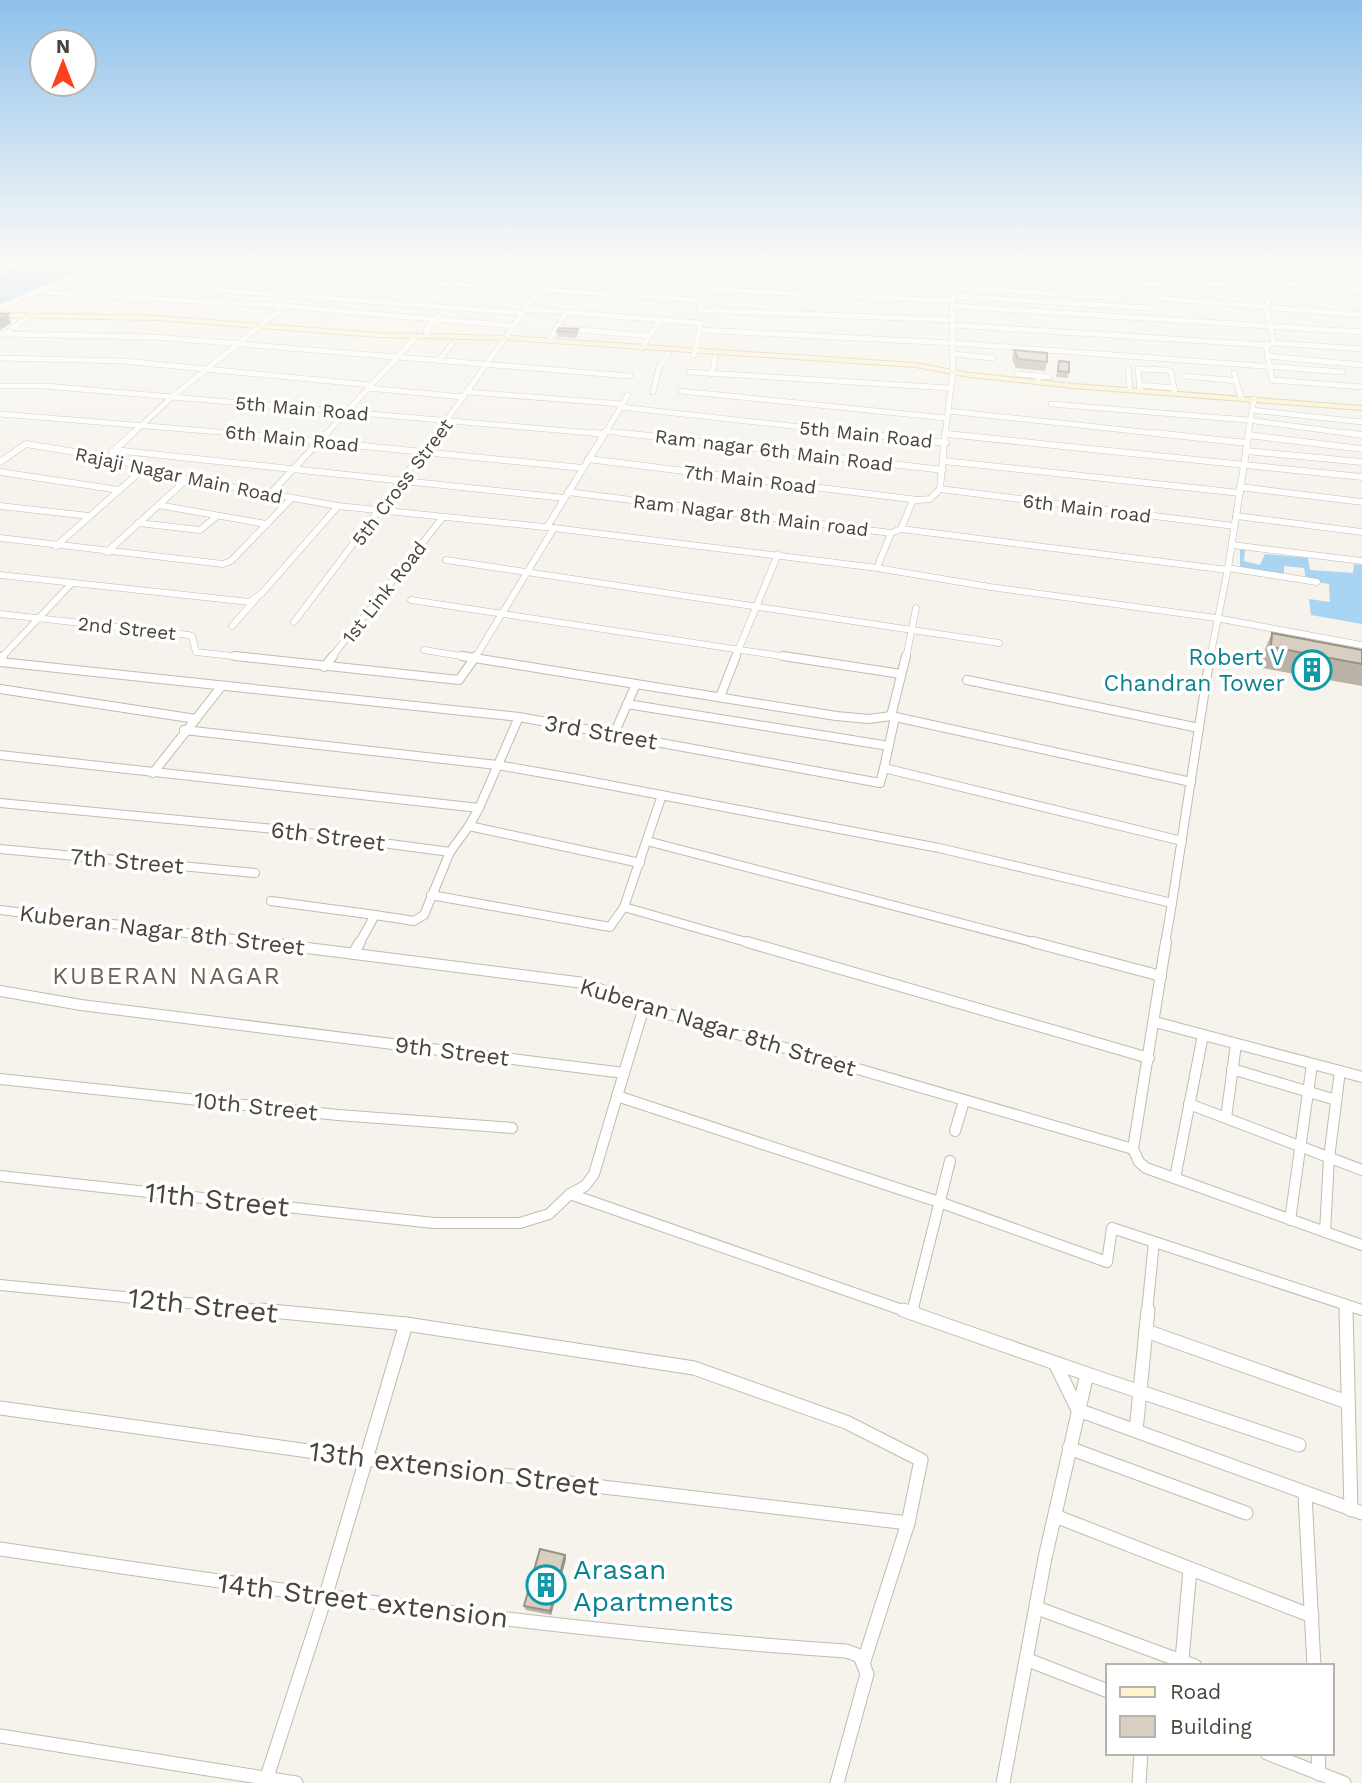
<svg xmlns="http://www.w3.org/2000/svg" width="1362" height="1783" font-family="'Work Sans',sans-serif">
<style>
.water{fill:#a9d4f2}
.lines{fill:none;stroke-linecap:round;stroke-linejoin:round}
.minor-far4-casing{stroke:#c2bbae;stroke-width:6}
.minor-far3-casing{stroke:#c2bbae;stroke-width:7}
.minor-far2-casing{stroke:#c2bbae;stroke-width:10}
.minor-far1-casing{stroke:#c2bbae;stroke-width:12}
.minor-casing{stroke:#c2bbae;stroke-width:15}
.secondary-casing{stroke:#d6c79b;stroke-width:2}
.minor-far4{stroke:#fff;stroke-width:5}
.minor-far3{stroke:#fff;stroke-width:6}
.minor-far2{stroke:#fff;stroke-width:8}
.minor-far1{stroke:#fff;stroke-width:10}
.minor{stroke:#fff;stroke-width:13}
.secondary{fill:#fff3cd;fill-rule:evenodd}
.wall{fill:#bab2a6}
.shaded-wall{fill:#979187}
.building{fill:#d8cfc1;stroke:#979187;stroke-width:2}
.labels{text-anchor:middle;stroke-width:7;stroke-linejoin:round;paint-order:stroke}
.far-street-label{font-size:19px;fill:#4b4439;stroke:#fff}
.culture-label{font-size:23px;fill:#0d838f;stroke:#fff;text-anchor:end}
.street-label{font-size:23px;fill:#4b4439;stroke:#fff}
.neighbourhood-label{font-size:24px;letter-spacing:2px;fill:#6e6250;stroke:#fff}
.near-street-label{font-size:28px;fill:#4b4439;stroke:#fff}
.near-culture-label{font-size:28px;fill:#0d838f;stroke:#fff;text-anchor:start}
</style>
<rect width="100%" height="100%" fill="#f6f3ec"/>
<g class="water">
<path d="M22 260H106L0 304V278Z"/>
<path d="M1240 549 1245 550 1244 561 1260 565 1265 554 1308 558 1310 570 1353 573 1354 564 1362 565V624L1311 615 1309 599 1330 602 1329 584 1306 580 1304 568 1284 566V576L1240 568Z"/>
</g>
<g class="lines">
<g class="minor-far4-casing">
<g id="minor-far4">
<path d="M156 260 213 265"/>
<path d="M316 260 334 262"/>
<path d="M436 260 702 279"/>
<path d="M874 260 952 264"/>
<path d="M1134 260 1271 271"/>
<path d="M1271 260 1273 288 1266 308 1274 343 1266 345 1272 380 1362 387"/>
<path d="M378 262 380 260"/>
<path d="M0 263H5"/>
<path d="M1271 266 1362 274"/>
<path d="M210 268 698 300"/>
<path d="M704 271 952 282"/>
<path d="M952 271 1155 284 1177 281 1273 288"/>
<path d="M78 274 181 279 189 278 221 260"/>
<path d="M421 281 432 267"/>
<path d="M1272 282 1362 291"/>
<path d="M953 287 1119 298"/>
<path d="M189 288 523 313"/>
<path d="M701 289 953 301"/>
<path d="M37 292 284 306 514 326"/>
<path d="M296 295 334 262"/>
<path d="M953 296 1148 308 1152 307 1153 299 1157 298 1362 315"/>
<path d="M953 306 1362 332"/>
<path d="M0 307 114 260"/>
<path d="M526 309 700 323"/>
<path d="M699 310 953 320"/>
<path d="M953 325 1266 345"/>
<path d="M557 328 650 336"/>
<path d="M699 330 953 343 1343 372"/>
<path d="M0 334 154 337 630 376"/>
<path d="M5 334 32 314"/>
<path d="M428 335 426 330 438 316"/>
<path d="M549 341 566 312"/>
<path d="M1274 343 1362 349"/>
<path d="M642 348 660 320"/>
<path d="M953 354 993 358"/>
<path d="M694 355 700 327"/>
<path d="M1267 356 1362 365"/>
<path d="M0 358 123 361 371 385"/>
<path d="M438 361 452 344"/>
<path d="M1128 368 1130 389"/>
<path d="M689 372 950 388"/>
<path d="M1234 373 1241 398"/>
<path d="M712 374 715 357"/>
<path d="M1017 374 1039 376"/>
<path d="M1185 376 1237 381"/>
<path d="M1038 380 1039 376 1050 377"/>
<path d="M1139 385 1174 388"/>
<path d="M0 386H45L603 434"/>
<path d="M368 388 464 397"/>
<path d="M1140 390 1138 369 1167 370 1171 372 1175 393"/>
<path d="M681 391 945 418"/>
<path d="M468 392 622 404"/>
<path d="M653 392 659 367 668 354"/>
<path d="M1051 404 1248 420 1361 435"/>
<path d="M620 407 872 435"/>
<path d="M1252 410 1362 422"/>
<path d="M948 411 1171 435"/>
<path d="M0 414 257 435"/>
<path d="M605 431 639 435"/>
<path d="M947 434 955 435"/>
<path d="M131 435 172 397 286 305"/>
<path d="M325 435 416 337"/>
<path d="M436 435 537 293 534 284 550 260"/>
<path d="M604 435 628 395"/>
<path d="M945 435 953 372 952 260"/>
<path d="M1248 435 1254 399"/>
</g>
</g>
<g class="minor-far3-casing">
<g id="minor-far3">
<path d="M235 433 583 468"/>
<path d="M593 433 603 434"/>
<path d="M623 433 943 470"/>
<path d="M857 433 946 443"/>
<path d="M1155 433 1247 443"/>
<path d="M1348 433 1362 435"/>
<path d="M947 434 1362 477"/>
<path d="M1248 435 1362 449"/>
<path d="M114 450 564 498"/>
<path d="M1246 451 1362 462"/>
<path d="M112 452 133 433"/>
<path d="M588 459 918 500 930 499 940 489 945 433"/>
<path d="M944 461 1240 493"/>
<path d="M0 462 26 444 106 457 141 466V471L338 506 554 528 475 658"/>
<path d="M0 472 119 490"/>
<path d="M1240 487 1362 502"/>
<path d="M940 489 1234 526"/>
<path d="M568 492 891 533 901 529 913 500"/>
<path d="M269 495 327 433"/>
<path d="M158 505 266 524"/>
<path d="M0 506 89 516"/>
<path d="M1236 516 1362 532"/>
<path d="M138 523 200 530 217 516"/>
<path d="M547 527 605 433"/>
<path d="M554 528 877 568"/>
<path d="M901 529 1228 570"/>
<path d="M891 533 877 568 990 587 1216 618 1362 645"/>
<path d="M0 538 223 564 231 561 291 499"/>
<path d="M1232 545 1362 561"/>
<path d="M56 546 141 471"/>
<path d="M107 552 186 480"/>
<path d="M446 560 999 643"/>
<path d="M1228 568 1317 582"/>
<path d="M0 575 250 602 262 593 338 506"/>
<path d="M411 600 794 658"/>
<path d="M0 614 189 635 192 636 196 652 251 658"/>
<path d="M294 622 437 433"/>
<path d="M232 626 255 600"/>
<path d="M424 650 473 658"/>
<path d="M1 658 72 583"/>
<path d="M331 658 443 517"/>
<path d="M735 658 778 554"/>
<path d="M906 658 916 608"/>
<path d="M1210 658 1228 568 1249 433"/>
</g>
</g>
<g class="minor-far2-casing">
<g id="minor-far2">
<path d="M235 656 459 680 476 656"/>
<path d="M462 656 636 684 614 734"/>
<path d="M783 656 901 674"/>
<path d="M0 659 3 656"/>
<path d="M0 662 519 717 880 783 884 768 1182 841"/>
<path d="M324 667 333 656"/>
<path d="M967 680 1199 728"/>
<path d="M636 684 836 716 869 719 891 716 1191 782"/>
<path d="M0 689 196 719"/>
<path d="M720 697 736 656"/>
<path d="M627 704 889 746"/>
<path d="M891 716 906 656"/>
<path d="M184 730 497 765 572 778 939 848 1172 903 1210 656"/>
<path d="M0 755 479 808 469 826"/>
<path d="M884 768 895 717"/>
<path d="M153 773 221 687"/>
<path d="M0 803 285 830 450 852 469 826 640 863"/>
<path d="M479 808 519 717"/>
<path d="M647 841 1040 944"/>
<path d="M0 849 255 873"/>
<path d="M431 895 610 927 624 907 662 795"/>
<path d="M271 901 375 915"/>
<path d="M624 907 753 944"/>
<path d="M0 910 274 944"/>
<path d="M359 944 375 915 414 921 424 915 450 852"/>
<path d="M1165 944 1172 903"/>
</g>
</g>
<g class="minor-far1-casing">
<g id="minor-far1">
<path d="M260 942 584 983 644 1007 1133 1149"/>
<path d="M747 942 1149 1058"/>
<path d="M1033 942 1161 976"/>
<path d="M353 954 360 942"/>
<path d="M0 991 81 1005 624 1073 594 1174 585 1186 570 1194 549 1214 520 1223H434L0 1176"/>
<path d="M1155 1022 1362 1077"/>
<path d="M1232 1069 1336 1100"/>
<path d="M624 1073 644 1007"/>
<path d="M0 1079 338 1115 512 1128"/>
<path d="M617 1096 939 1202 1107 1262 1112 1228 1362 1310"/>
<path d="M1189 1104 1362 1170"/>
<path d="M1226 1118 1236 1044"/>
<path d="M955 1131 964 1101"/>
<path d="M1133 1149 1139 1162 1146 1168 1362 1245"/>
<path d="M1133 1149 1166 942"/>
<path d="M1175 1178 1203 1035"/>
<path d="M570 1194 908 1312"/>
<path d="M1290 1220 1312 1064"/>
<path d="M1325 1232 1329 1158 1340 1071"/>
<path d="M0 1285 279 1312"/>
<path d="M1346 1305V1312"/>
<path d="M912 1312 950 1161"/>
<path d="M1147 1312 1154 1242"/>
</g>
</g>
<g class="minor-casing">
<g id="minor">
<path d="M261 1310 406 1324 694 1368 846 1422 921 1460 908 1523 864 1661"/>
<path d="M903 1310 1087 1374 1045 1558 1003 1783"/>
<path d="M1346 1310 1351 1510"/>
<path d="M912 1313 913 1310"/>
<path d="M1146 1331 1347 1402"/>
<path d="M1055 1363 1078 1410 1362 1513"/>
<path d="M1087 1374 1299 1445"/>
<path d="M0 1408 366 1459 908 1523"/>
<path d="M1136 1431 1148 1310"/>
<path d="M1069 1448 1246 1513"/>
<path d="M1305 1495 1314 1666"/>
<path d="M1055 1516 1312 1616"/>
<path d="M0 1549C281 1591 562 1632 846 1651L860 1656 867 1674 837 1783"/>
<path d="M1037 1608 1195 1666"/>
<path d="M1028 1660 1108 1691"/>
<path d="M1182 1660 1190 1569"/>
<path d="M0 1736 296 1783"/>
<path d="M1267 1753 1344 1783"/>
<path d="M1318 1753 1319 1774"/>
<path d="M265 1783 325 1598 406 1324"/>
<path d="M1139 1783 1141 1753"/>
</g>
</g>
<g class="secondary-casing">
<path id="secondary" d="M0 313 157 316 377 333 510 336 915 363 970 373 1074 384 1362 406V410L1074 388 970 377 915 367 510 340 377 337 157 320 0 317Z"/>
</g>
<use href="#minor-far4" class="minor-far4"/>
<use href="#minor-far3" class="minor-far3"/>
<use href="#minor-far2" class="minor-far2"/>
<use href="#minor-far1" class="minor-far1"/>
<use href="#minor" class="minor"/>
<use href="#secondary" class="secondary"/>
</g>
<g class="wall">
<path d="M578 329V335L576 338 558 337 557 331Z"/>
<path d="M1014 350 1047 362 1045 371 1016 368 1012 359Z"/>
<path d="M1059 361 1069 372 1068 378 1056 377Z"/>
<path d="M1272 633 1362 650V686L1262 668 1263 654Z"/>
<path d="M565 1555 566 1559 551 1615 526 1610 524 1606Z"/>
</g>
<g class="shaded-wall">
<path d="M8 314 11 323 0 330V319Z"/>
<path d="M565 1555 566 1559 551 1615 550 1611Z"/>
</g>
<g class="building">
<path d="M0 314H8L0 319Z"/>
<path d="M559 328 578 329 576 332 557 331Z"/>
<path d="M1014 350 1047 353V362L1018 359Z"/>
<path d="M1059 361 1069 362V372L1058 371Z"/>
<path d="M1272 633 1362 650V664L1271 647Z"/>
<path d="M540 1549 565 1555 550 1611 524 1606Z"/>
</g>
<linearGradient id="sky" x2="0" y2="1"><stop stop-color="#8fc1ec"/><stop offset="0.51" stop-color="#fbfaf6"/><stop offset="1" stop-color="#fbfaf6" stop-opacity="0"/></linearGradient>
<rect width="1362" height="510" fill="url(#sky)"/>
<defs>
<g id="building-ring" transform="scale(2.0125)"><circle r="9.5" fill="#fff" stroke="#0f9aa8" stroke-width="1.5"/><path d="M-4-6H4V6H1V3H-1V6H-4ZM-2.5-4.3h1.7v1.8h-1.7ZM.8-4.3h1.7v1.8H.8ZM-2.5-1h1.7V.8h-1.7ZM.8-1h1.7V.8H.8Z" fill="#0f9aa8"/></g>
</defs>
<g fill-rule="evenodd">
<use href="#building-ring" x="1312" y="670"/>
<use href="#building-ring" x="546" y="1585"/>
</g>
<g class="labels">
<g class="far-street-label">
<text transform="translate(302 408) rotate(5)" y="7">5th Main Road</text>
<text transform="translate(866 434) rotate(6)" y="7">5th Main Road</text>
<text transform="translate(292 438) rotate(6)" y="7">6th Main Road</text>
<text transform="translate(774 450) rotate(7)" y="7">Ram nagar 6th Main Road</text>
<text transform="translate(179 475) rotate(12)" y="7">Rajaji Nagar Main Road</text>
<text transform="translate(750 479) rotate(7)" y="7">7th Main Road</text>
<text transform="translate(402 482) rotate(-53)" y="7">5th Cross Street</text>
<text transform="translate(1087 508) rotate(7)" y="7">6th Main road</text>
<text transform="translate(751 515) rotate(7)" y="7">Ram Nagar 8th Main road</text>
<text transform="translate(384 592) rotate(-52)" y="7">1st Link Road</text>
<text transform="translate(127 628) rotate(6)" y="7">2nd Street</text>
</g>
<g class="culture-label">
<text x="1285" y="665">Robert V<tspan x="1285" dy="26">Chandran Tower</tspan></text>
</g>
<g class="street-label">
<text transform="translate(601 732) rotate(10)" y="8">3rd Street</text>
<text transform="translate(328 836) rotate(7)" y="8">6th Street</text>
<text transform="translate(127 861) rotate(5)" y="8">7th Street</text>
<text transform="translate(162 930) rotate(7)" y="8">Kuberan Nagar 8th Street</text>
<text transform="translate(718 1027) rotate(17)" y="8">Kuberan Nagar 8th Street</text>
<text transform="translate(452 1051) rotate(7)" y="8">9th Street</text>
<text transform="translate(256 1106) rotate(6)" y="8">10th Street</text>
</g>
<g class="neighbourhood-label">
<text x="167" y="984">KUBERAN NAGAR</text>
</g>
<g class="near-street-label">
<text transform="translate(217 1199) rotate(6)" y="10">11th Street</text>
<text transform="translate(203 1305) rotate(6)" y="10">12th Street</text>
<text transform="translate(454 1468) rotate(7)" y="10">13th extension Street</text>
<text transform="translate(363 1600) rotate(7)" y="10">14th Street extension</text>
</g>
<g class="near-culture-label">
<text x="573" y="1579">Arasan<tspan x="573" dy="32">Apartments</tspan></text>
</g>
</g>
<rect x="1106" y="1664" width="228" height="91" fill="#ffffff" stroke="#b7b4b0" stroke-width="2"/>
<rect x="1120" y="1687" width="35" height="10" fill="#fff3cd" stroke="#b7b4b0" stroke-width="2"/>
<text x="1170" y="1699" font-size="21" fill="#4b4439">Road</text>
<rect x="1120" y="1716" width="35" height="21" fill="#d8cfc1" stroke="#b7b4b0" stroke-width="2"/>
<text x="1170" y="1734" font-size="21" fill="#4b4439">Building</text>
<g transform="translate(63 63)"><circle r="33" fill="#ffffff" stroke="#b7b4b0" stroke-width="2"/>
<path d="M0-5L12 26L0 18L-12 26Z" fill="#fc3f1d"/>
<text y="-10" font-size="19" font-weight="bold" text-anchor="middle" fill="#4b4439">N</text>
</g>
</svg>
